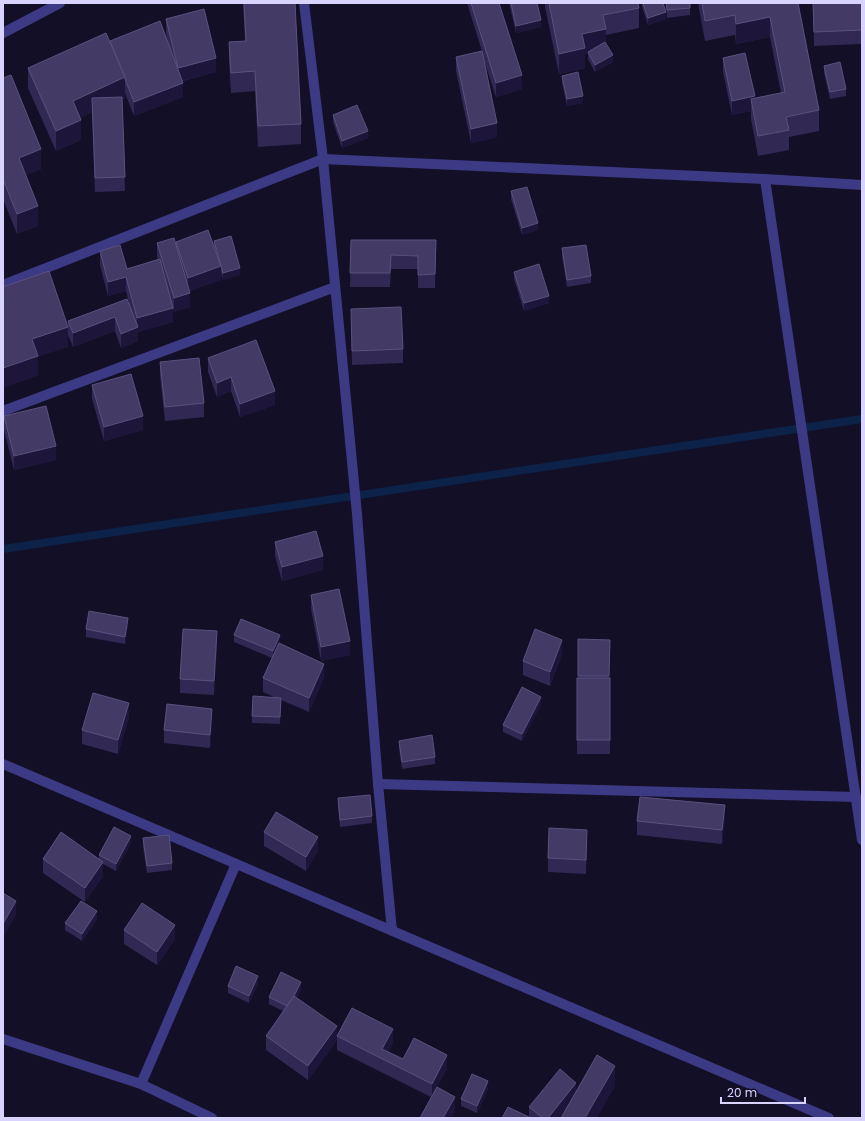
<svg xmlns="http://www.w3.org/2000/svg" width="865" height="1121" font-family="Poppins,sans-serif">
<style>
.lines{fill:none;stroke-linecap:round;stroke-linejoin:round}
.stream{stroke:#0c2248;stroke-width:8}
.minor{stroke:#3d3a85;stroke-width:10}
.wall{fill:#312854}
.shaded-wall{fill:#1d163a}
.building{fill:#433a66;stroke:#5a527e}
</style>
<rect width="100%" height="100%" fill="#130f26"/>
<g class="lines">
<path class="stream" d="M3 549 862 419"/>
<g class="minor">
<path d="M304 3 323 159 357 514 378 784 392 931"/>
<path d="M3 33 60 3"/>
<path d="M765 179 862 840"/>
<path d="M3 285 323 159 765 179 862 185"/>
<path d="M3 411 335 287"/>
<path d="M3 764 829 1118"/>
<path d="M378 784 856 797"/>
<path d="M3 1039 141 1084 212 1118"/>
<path d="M141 1084 236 864"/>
</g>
</g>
<g class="wall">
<path d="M243 3H295L301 124V144L258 147 255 91 231 93 229 62V42L245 41Z"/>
<path d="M467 3H499L522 89 496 97 482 54 497 137 471 143 456 71V57L482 51Z"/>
<path d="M509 3H537L541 27 516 33Z"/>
<path d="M545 3H638L639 8V28L606 35V44L613 62 595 72 588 59V53L585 54V68L559 74 545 7Z"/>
<path d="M642 3H663L666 19 648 25 642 7Z"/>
<path d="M666 3H690V15L667 18Z"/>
<path d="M698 3H798L819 110V131L789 137V150L758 156 751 119V111L732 115 723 72V58L755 98 781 93 770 37 736 44 735 35 705 41Z"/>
<path d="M813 3H862V44L814 46Z"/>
<path d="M166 19 216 72 183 81V97L134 116 125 93V98L122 99 125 191 95 192 92 112 80 118 81 140 56 151 28 88V68L110 44V41L169 46 166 33Z"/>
<path d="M824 66 846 89V96L830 99 824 73Z"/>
<path d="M562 76 583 103 567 106 562 83Z"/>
<path d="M3 78 41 169 26 175 38 226 17 234 3 199Z"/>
<path d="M333 115 368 138 342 148 333 122Z"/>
<path d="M511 191 538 230 522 235 511 199Z"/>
<path d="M351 240H436L435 288H418V269H391L390 287H350Z"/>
<path d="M214 241 240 275 223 280 221 273V280L189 291 190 307 174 312 173 308V322L138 332V341L121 348 115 331 73 347 68 335V321L129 303 126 291 108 296 100 265V251L127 269 158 259 157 257V243L176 245V242L214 246Z"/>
<path d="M562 248 591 276V283L567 287 562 256Z"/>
<path d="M514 272 549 303 524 311 514 279Z"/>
<path d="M351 309 403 349V363L352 365Z"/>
<path d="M208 358 275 405 240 417 231 391 217 397 208 372Z"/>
<path d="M160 362 204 403V417L165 421 160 376Z"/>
<path d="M92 385 143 430 104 441 92 399Z"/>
<path d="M4 416 56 460 14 470 4 430Z"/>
<path d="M275 542 323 570 282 581 275 556Z"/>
<path d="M311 595 350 655 321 661 311 609Z"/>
<path d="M128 625 125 644 86 637V629Z"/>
<path d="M234 635 280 642 279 643 324 678 309 712 281 700 280 724 252 723V716L276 698 263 692V678L272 658 234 642Z"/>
<path d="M578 639 610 640 609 678H610V754H577V678H578Z"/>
<path d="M217 645 214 695 180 693V679Z"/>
<path d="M562 654 550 686 523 675V661Z"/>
<path d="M541 704 522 741 503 732V725Z"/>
<path d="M129 717 118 754 82 744V730Z"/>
<path d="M212 722 210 748 164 743V730Z"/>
<path d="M399 741 435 757V764L402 769 399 748Z"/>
<path d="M338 798 372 816V823L340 827 338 806Z"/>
<path d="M725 819 722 844 637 835V821Z"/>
<path d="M264 832 318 851 306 871 264 846Z"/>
<path d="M143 838 172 863V870L147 873 143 846Z"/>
<path d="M131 843 116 871 103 864V876L85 902 43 873V859L99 858V855Z"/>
<path d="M587 844 586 874 548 872V858Z"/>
<path d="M97 919 82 941 65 930V923Z"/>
<path d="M124 930 175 939 157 965 124 944Z"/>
<path d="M258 984 249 1003 228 993V986Z"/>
<path d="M301 989 297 998 337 1040 308 1080 266 1050V1036L283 1011 269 1004V997Z"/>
<path d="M337 1036 393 1043 388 1052 403 1059 447 1069 437 1087 455 1111 451 1118H420L431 1097 337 1050Z"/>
<path d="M615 1086 566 1109 559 1118H502L529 1117V1107L576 1091Z"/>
<path d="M488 1089 477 1113 461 1106V1099Z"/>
</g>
<g class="shaded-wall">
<path d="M666 12V19L648 25V18Z"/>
<path d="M770 17V37L736 44V24Z"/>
<path d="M541 20V27L516 33V26Z"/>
<path d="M606 29V49L585 54V68L559 74V54L582 34Z"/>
<path d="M613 55V62L595 72V65Z"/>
<path d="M216 58V72L178 82V68Z"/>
<path d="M522 75V89L496 97V83Z"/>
<path d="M125 77V98L93 112 92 98V112L73 121V101Z"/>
<path d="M183 83V97L134 116V102Z"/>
<path d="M583 96V103L567 106V99Z"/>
<path d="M755 96V110L751 99V111L732 115V101Z"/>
<path d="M81 120V140L56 151V131Z"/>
<path d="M497 123V137L471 143V129Z"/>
<path d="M368 131V138L342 148V141Z"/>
<path d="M41 149V169L19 178V158Z"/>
<path d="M38 206V226L17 234V214Z"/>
<path d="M538 223V230L522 235V228Z"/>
<path d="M221 266V280L188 292V278Z"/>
<path d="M240 268V275L223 280V273Z"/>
<path d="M126 277V291L108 296V282Z"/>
<path d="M190 293V307L174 312V298Z"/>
<path d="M549 296V303L524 311V303Z"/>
<path d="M173 308V322L138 332V341L121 348V334L137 328V318Z"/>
<path d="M115 317V331L73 347V333Z"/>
<path d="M68 327V347L38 357V376L3 388V368L32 339Z"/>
<path d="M231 377V391L217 397V383Z"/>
<path d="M275 391V405L240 417V404Z"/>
<path d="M143 416V430L104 441V427Z"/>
<path d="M56 446V460L14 470V456Z"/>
<path d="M323 556V570L282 581V567Z"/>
<path d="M128 618V625L125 644V637Z"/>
<path d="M217 631V645L214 695V681Z"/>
<path d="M280 635V642L273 658V651Z"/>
<path d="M562 640V654L550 686V672Z"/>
<path d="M350 641V655L321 661V647Z"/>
<path d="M324 664V678L309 712V698Z"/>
<path d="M541 697V704L522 741V734Z"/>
<path d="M129 703V717L118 754V740Z"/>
<path d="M212 709V722L210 748V735Z"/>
<path d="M725 805V819L722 844V830Z"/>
<path d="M587 830V844L586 874V860Z"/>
<path d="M131 836V843L116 871V864Z"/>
<path d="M318 837V851L306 871V857Z"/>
<path d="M103 862V876L85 902V888Z"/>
<path d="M16 901V915L3 938V924Z"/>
<path d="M97 911V919L82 941V934Z"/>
<path d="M175 925V939L157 965V952Z"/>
<path d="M258 976V984L249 1003V996Z"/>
<path d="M301 982V989L289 1014V1007Z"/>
<path d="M337 1026V1040L308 1080V1066Z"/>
<path d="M393 1029V1043L384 1060 382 1049Z"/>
<path d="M447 1055V1069L432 1097V1084Z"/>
<path d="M615 1066V1086L597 1118H585Z"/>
<path d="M488 1081V1089L477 1113V1106Z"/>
<path d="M576 1083V1097L559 1118H548Z"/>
<path d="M455 1097V1111L451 1118H443Z"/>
</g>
<g class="building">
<path d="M244 3H295L301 124 258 126 255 71 231 73 229 42 246 41Z"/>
<path d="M471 3H499L522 75 496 83Z"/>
<path d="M511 3H537L541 20 516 26Z"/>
<path d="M549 3H638L639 8 603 15 606 29 582 34 585 48 559 54Z"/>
<path d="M643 3H663L666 12 648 18Z"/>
<path d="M666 3H690V8L667 10Z"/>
<path d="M702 3H798L819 110 786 117 789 130 758 136 751 99 785 92 770 17 736 24 735 15 705 21Z"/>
<path d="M813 3H862V30L814 32Z"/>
<path d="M204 9 216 58 178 68 166 19Z"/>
<path d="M160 21 183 83 134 102 125 79V77L110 41Z"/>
<path d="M106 33 125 77 73 101 81 120 56 131 28 68Z"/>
<path d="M605 42 613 55 595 65 588 52Z"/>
<path d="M482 51 497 123 471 129 456 57Z"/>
<path d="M745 53 755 96 732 101 723 58Z"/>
<path d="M840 62 846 89 830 92 824 66Z"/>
<path d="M578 72 583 96 567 99 562 76Z"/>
<path d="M11 75 41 149 19 158 38 206 17 214 3 179V78Z"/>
<path d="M122 97 125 177 95 178 92 98Z"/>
<path d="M357 105 368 131 342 141 333 115Z"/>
<path d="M527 187 538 223 522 228 511 191Z"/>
<path d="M208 230 221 266 188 278 176 242Z"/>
<path d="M231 236 240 268 223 273 214 241Z"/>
<path d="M174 238 190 293 174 298 157 243Z"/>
<path d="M351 240H436L435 274 418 275V256L391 255 390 273H350Z"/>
<path d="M120 245 127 269 160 259 173 308 137 318 126 277 108 282 100 251Z"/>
<path d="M586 245 591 276 567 280 562 248Z"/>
<path d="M539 264 549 296 524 303 514 272Z"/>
<path d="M49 271 68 327 32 339 38 356 3 368V303H4L3 301V287Z"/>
<path d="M127 299 138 327 121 334 115 317 73 333 68 321Z"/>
<path d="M401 307 403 349 352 351 351 309Z"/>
<path d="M256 340 275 391 240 404 231 377 217 383 208 358Z"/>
<path d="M199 358 204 403 165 407 160 362Z"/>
<path d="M131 374 143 416 104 427 92 385Z"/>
<path d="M46 406 56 446 14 456 4 416Z"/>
<path d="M316 531 323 556 282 567 275 542Z"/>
<path d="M339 589 350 641 321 647 311 595Z"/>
<path d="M89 611 128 618 125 637 86 629Z"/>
<path d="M241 619 280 635 273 651 234 635Z"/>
<path d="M183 629 217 631 214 681 180 679Z"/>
<path d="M535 629 562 640 550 672 523 661Z"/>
<path d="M578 639 610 640 609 676H578Z"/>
<path d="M279 643 324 664 309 698 263 678Z"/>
<rect x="577" y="678" width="33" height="62"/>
<path d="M522 687 541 697 522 734 503 725Z"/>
<path d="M93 693 129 703 118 740 82 730Z"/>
<path d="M253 696 281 698 280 717 252 716Z"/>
<path d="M167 704 212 709 210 735 164 730Z"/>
<path d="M432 735 435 757 402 762 399 741Z"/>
<path d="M370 795 372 816 340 820 338 798Z"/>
<path d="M640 797 725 805 722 830 637 821Z"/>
<path d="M276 812 318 837 306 857 264 832Z"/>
<path d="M114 827 131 836 116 864 99 855Z"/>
<path d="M549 828 587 830 586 860 548 858Z"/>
<path d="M61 832 103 862 85 888 43 859Z"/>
<path d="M169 835 172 863 147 866 143 838Z"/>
<path d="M3 893 16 901 3 924Z"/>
<path d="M81 901 97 911 82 934 65 923Z"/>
<path d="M142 903 175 925 157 952 124 930Z"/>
<path d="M236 966 258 976 249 996 228 986Z"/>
<path d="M281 972 301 982 294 996 287 1006 269 997Z"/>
<path d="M294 996 337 1026 308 1066 266 1036Z"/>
<path d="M352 1008 393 1029 382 1049 403 1059 414 1038 447 1055 432 1084 337 1036Z"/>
<path d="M597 1055 615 1066 585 1118H561Z"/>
<path d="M560 1069 576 1083 548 1118H543L529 1107Z"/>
<path d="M472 1074 488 1081 477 1106 461 1099Z"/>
<path d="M437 1087 455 1097 443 1118H420Z"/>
<path d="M508 1107 531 1118H502Z"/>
</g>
<rect width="865" height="1121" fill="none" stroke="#d9d4ff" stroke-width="8"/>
<path d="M721 1097v6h84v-6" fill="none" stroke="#d9d4ff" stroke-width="2"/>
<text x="727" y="1097" font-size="12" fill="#d9d4ff" stroke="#130f26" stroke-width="3" paint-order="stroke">20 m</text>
</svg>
